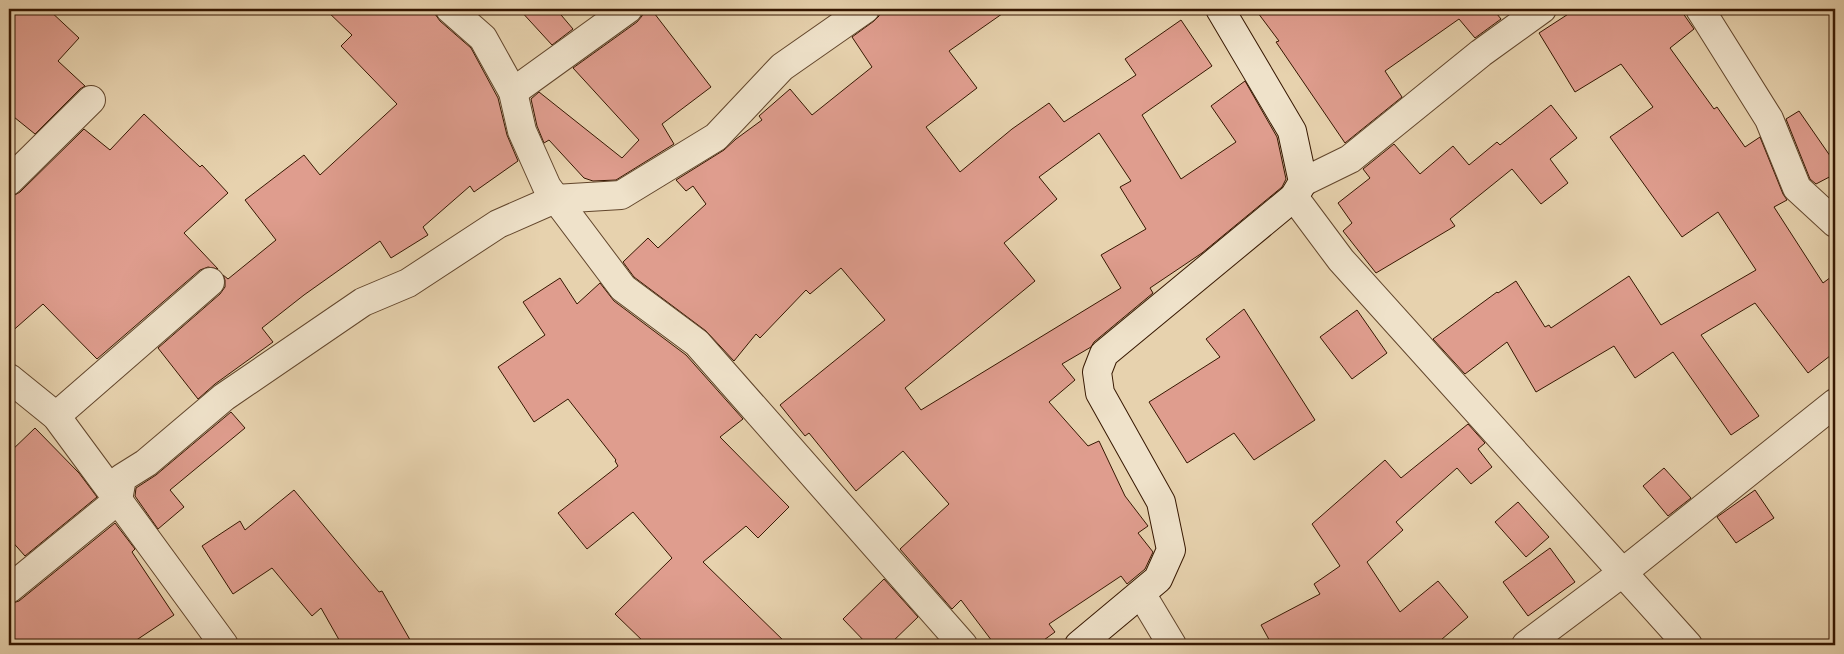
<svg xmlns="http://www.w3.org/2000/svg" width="1844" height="654" font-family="Cardo,serif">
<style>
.building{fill:#df9d8e;stroke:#361701;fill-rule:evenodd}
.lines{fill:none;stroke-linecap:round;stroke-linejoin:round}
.street-casing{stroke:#62462c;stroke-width:30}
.secondary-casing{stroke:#361701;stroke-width:30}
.street{stroke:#efe2ca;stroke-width:28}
.secondary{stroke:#efe2ca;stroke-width:28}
</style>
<rect width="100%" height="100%" fill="#e7d2ae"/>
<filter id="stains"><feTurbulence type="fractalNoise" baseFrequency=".004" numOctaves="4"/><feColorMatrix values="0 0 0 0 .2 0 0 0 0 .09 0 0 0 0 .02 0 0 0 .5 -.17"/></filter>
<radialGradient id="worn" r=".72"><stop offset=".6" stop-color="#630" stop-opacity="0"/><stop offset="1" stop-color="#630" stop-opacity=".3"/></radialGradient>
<g class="building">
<path d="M17 9H48L79 38 58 61 85 86 80 89 35 134 9 113V17Z"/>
<path d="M325 9H435V14L440 21 471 48 498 98 507 135 518 161 474 192 470 186 423 227 428 235 391 258 380 241 304 295 262 328 273 342 215 384 198 399 158 348 220 294 225 287V280L223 275 228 279 276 240 245 200 304 155 320 175 397 104 341 46 352 35Z"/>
<path d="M519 9H556L573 29 552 45Z"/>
<path d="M643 9H651L711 87 662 124 674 144 616 180 593 181 584 178 549 140 544 143 537 126 531 99 539 92 622 158 639 140 573 68 637 22 642 16Z"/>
<path d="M880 9H1009L949 51 977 88 926 127 960 172 1012 129 1049 103 1064 122 1136 75 1125 59 1181 20 1212 66 1142 115 1181 179 1236 142 1211 106 1245 81 1277 137 1286 179 1282 187 1202 253 1150 288 1153 293 1094 342 1091 347 1062 364 1075 380 1049 402 1088 446 1099 441 1125 496 1148 526 1138 533 1153 552 1145 569 1127 584 1121 576 1049 624 1055 632 1037 645H995L961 600 952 609 900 549 949 504 903 451 856 491 809 433 805 436 780 405 885 320 841 268 810 294 806 290 760 338 756 334 734 361 706 331 634 277 623 262 648 238 658 248 706 204 693 186 686 191 676 180 724 150 736 139 762 120 759 116 790 89 812 115 872 67 852 37 874 21 879 16ZM1099 133 1131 181 1120 187 1146 229 1101 255 1121 288 921 410 905 388 1035 281 1004 243 1057 199 1039 177Z"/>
<path d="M1255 9H1493L1501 19 1475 38 1459 19 1385 71 1402 97 1345 143 1276 42 1279 41Z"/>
<path d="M1576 9H1680L1694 29 1670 48 1714 109 1717 107 1745 147 1760 137 1783 194 1787 200 1774 207 1823 283 1835 274V352L1808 373 1755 303 1701 335 1759 416 1731 435 1673 352 1635 378 1614 346 1536 392 1507 342 1465 374 1433 339 1497 292 1498 293 1516 281 1545 327 1549 325 1551 328 1629 276 1661 325 1756 270 1718 212 1682 237 1610 137 1653 107 1621 64 1575 92 1539 33Z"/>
<path d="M1551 105 1577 138 1550 159 1568 183 1541 204 1512 169 1450 219 1455 226 1376 273 1343 231 1352 223 1338 203 1370 178 1363 169 1394 144 1420 174 1453 146 1469 165 1497 142 1500 145Z"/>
<path d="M1799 111 1835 163V174L1816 184 1810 179 1786 119Z"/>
<path d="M144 114 200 167 202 165 228 193 184 233 218 269 208 267 200 270 97 359 43 304 9 334V196H13L20 192 84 129 110 150Z"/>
<path d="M560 278 577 304 600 283 614 301 686 355 743 419 720 437 789 507 758 538 746 526 703 562 788 645H647L615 614 672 558 633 512 587 549 558 513 618 466 615 461 616 460 568 399 534 422 498 367 545 335 523 302Z"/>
<path d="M1244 309 1315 420 1254 460 1234 433 1187 463 1149 402 1220 357 1206 339Z"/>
<path d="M1357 310 1387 353 1352 379 1320 337Z"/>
<path d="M231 412 245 428 170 490 184 507 158 529 135 496 136 488 156 475Z"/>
<path d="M1468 424 1485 443 1478 449 1492 467 1471 484 1457 468 1396 522 1403 530 1367 562 1400 612 1438 581 1468 617 1435 645H1272L1261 625 1320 594 1314 584 1340 566 1312 524 1385 460 1401 478Z"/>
<path d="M35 428 79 473 97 497 25 556 9 538V453Z"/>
<path d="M1664 468 1691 498 1668 516 1643 486Z"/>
<path d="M294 490 379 592 382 591 413 645H342L321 608 312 616 272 568 233 594 202 546 240 521 245 530Z"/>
<path d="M1755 490 1774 518 1736 543 1717 517Z"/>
<path d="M1518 502 1549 537 1526 557 1495 522Z"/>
<path d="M115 523 135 549 132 552 174 615 129 645H9V604L19 601Z"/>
<path d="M1550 548 1575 582 1528 616 1503 582Z"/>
<path d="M884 579 918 617 889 645H868L843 619Z"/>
</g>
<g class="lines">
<g class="street-casing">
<g id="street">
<path d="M450 9 483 38 513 92 522 131 547 187 623 288 697 343 963 645"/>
<path d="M1700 9 1769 119 1797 188 1835 223"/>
<path d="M513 92 628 9"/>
<path d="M9 181 91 100"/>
<path d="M1303 182 1350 159 1481 53 1542 9"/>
<path d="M1294 197 1341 260 1688 645"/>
<path d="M9 378 56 416 118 500"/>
<path d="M56 416 210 282"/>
<path d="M118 500 122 478 146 463 224 397 363 302 408 283 498 224 555 199 621 195 716 137 782 67 865 9"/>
<path d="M9 589 118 500 224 645"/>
<path d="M1142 595 1172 645"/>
<path d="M1526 645 1622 573 1835 403"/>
</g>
</g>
<g class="secondary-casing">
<path id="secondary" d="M1079 645 1158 579 1171 550 1161 502 1100 393 1097 372 1104 354 1294 197 1303 182 1292 131 1220 9"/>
</g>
<use href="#street" class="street"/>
<use href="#secondary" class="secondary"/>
</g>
<rect width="1844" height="654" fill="none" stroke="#e7d2ae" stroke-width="30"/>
<rect x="10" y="10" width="1824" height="634" fill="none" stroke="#361701" stroke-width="2.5"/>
<rect x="15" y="15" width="1814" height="624" fill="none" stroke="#361701"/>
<rect width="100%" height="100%" filter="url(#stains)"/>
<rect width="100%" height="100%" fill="url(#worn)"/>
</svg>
